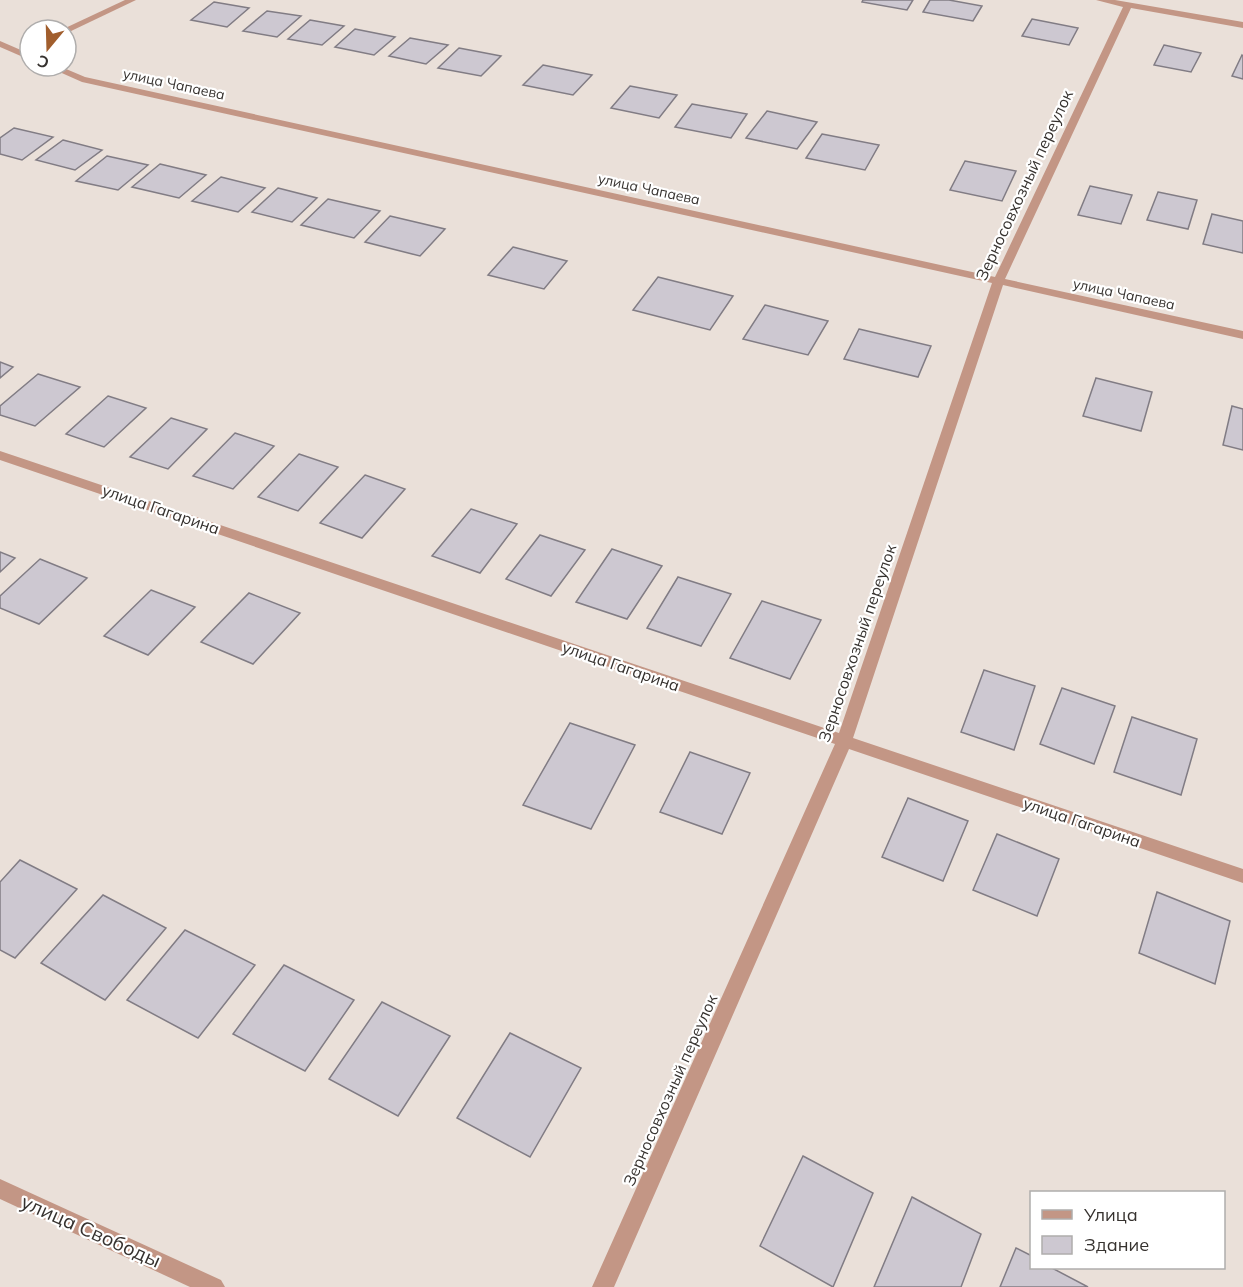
<svg xmlns="http://www.w3.org/2000/svg" width="1243" height="1287" font-family="Mulish,sans-serif">
<style>
.building{fill:#cdc8d1;stroke:#817c84;stroke-width:1.5}
.lines{fill:none;stroke-linecap:round;stroke-linejoin:round}
.minor{fill:#c39685;fill-rule:evenodd}
.labels{text-anchor:middle;stroke-width:4.5;stroke-linejoin:round;paint-order:stroke}
.far-street-label{font-size:14px;fill:#36322f;stroke:#fff}
.street-label{font-size:16px;fill:#36322f;stroke:#fff}
.near-street-label{font-size:20px;fill:#36322f;stroke:#fff}
</style>
<rect width="100%" height="100%" fill="#eae0d9"/>
<g class="building">
<path d="M863 0H913L907 10 862 2Z"/>
<path d="M930 0H949L982 6 973 21 923 12Z"/>
<path d="M214 2 249 8 227 27 191 20Z"/>
<path d="M267 11 301 16 277 37 243 31Z"/>
<path d="M1032 19 1078 28 1069 45 1022 36Z"/>
<path d="M310 20 344 26 322 45 288 39Z"/>
<path d="M355 29 395 37 374 55 335 47Z"/>
<path d="M410 38 448 45 426 64 389 56Z"/>
<path d="M1164 45 1201 53 1191 72 1154 65Z"/>
<path d="M459 48 501 56 481 76 438 68Z"/>
<path d="M1242 55 1243 56V79L1232 76Z"/>
<path d="M543 65 592 75 573 95 523 85Z"/>
<path d="M630 86 677 95 659 118 611 108Z"/>
<path d="M692 104 747 114 731 138 675 127Z"/>
<path d="M767 111 817 122 797 149 746 138Z"/>
<path d="M14 128 53 137 22 160 0 154V138Z"/>
<path d="M822 134 879 145 865 170 806 158Z"/>
<path d="M63 140 102 150 75 170 36 160Z"/>
<path d="M107 156 148 165 118 190 76 181Z"/>
<path d="M965 161 1016 171 1002 201 950 190Z"/>
<path d="M160 164 206 175 179 198 132 187Z"/>
<path d="M221 177 265 188 238 212 192 201Z"/>
<path d="M1090 186 1132 195 1121 224 1078 215Z"/>
<path d="M278 188 317 198 292 222 252 212Z"/>
<path d="M1158 192 1197 200 1188 229 1147 220Z"/>
<path d="M328 199 380 211 354 238 301 225Z"/>
<path d="M1212 214 1243 221V253L1203 244Z"/>
<path d="M390 216 445 229 420 256 365 242Z"/>
<path d="M513 247 567 261 544 289 488 275Z"/>
<path d="M658 277 733 296 710 330 633 310Z"/>
<path d="M765 305 828 321 808 355 743 339Z"/>
<path d="M859 329 931 346 918 377 844 359Z"/>
<path d="M0 362 13 367 0 378Z"/>
<path d="M38 374 80 387 35 426 0 415V406Z"/>
<path d="M1096 378 1152 392 1141 431 1083 416Z"/>
<path d="M108 396 146 408 104 447 66 434Z"/>
<path d="M1232 406 1243 409V450L1223 445Z"/>
<path d="M171 418 207 429 168 469 130 457Z"/>
<path d="M235 433 274 446 233 489 193 476Z"/>
<path d="M299 454 338 467 298 511 258 497Z"/>
<path d="M365 475 405 489 362 538 320 523Z"/>
<path d="M471 509 517 524 480 573 432 556Z"/>
<path d="M540 535 585 550 551 596 506 579Z"/>
<path d="M612 549 662 566 627 619 576 602Z"/>
<path d="M0 552 15 558 0 572Z"/>
<path d="M40 559 87 578 39 624 0 608V596Z"/>
<path d="M678 577 731 594 701 646 647 628Z"/>
<path d="M151 590 195 607 148 655 104 636Z"/>
<path d="M249 593 300 613 253 664 201 642Z"/>
<path d="M762 601 821 620 790 679 730 658Z"/>
<path d="M984 670 1035 686 1014 750 961 732Z"/>
<path d="M1062 688 1115 706 1094 764 1040 744Z"/>
<path d="M1132 717 1197 739 1181 795 1114 772Z"/>
<path d="M570 723 635 745 591 829 523 805Z"/>
<path d="M690 752 750 773 722 834 660 812Z"/>
<path d="M908 798 968 821 943 881 882 857Z"/>
<path d="M997 834 1059 859 1037 916 973 890Z"/>
<path d="M20 860 77 889 15 958 0 950V882Z"/>
<path d="M1157 892 1230 921 1215 984 1139 953Z"/>
<path d="M103 895 166 928 105 1000 41 963Z"/>
<path d="M185 930 255 965 198 1038 127 1000Z"/>
<path d="M284 965 354 1000 305 1071 233 1034Z"/>
<path d="M382 1002 450 1036 398 1116 329 1079Z"/>
<path d="M510 1033 581 1068 530 1157 457 1118Z"/>
<path d="M803 1156 873 1193 833 1287 760 1246Z"/>
<path d="M912 1197 981 1234 961 1287H874Z"/>
<path d="M1016 1248 1032 1256V1268H1052L1088 1287H1000Z"/>
</g>
<g class="lines">
<g class="minor">
<path d="M125 0H136L69 32 61 30Z"/>
<path d="M1096 0H1115L1243 22V28L1131 8 1005 279 1243 331V339L1003 285 853 738 1243 869V883L849 749 614 1287H592L835 744 0 460V451L839 733 992 283 82 82 46 66H59L85 77 995 277 1123 7Z"/>
<path d="M0 41 30 54V60L0 47Z"/>
<path d="M0 1179 221 1280 225 1287H190L0 1199Z"/>
</g>
</g>
<g class="labels">
<g class="far-street-label">
<text transform="translate(174 84) rotate(12)" y="5">улица Чапаева</text>
<text transform="translate(649 189) rotate(12)" y="5">улица Чапаева</text>
<text transform="translate(1124 294) rotate(12)" y="5">улица Чапаева</text>
</g>
<g class="street-label">
<text transform="translate(1024 185) rotate(-65)" y="6">Зерносовхозный переулок</text>
<text transform="translate(161 509) rotate(19)" y="6">улица Гагарина</text>
<text transform="translate(857 643) rotate(-71)" y="6">Зерносовхозный переулок</text>
<text transform="translate(621 666) rotate(19)" y="6">улица Гагарина</text>
<text transform="translate(1082 822) rotate(19)" y="6">улица Гагарина</text>
<text transform="translate(670 1090) rotate(-66)" y="6">Зерносовхозный переулок</text>
</g>
<g class="near-street-label">
<text transform="translate(91 1231) rotate(24)" y="7">улица Свободы</text>
</g>
</g>
<rect x="1030" y="1191" width="195" height="78" fill="#ffffff" stroke="#afadac" stroke-width="1.5"/>
<rect x="1042" y="1210" width="30" height="9" fill="#c39685" stroke="#afadac" stroke-width="1.5"/>
<text x="1084" y="1221" font-size="18" fill="#36322f">Улица</text>
<rect x="1042" y="1236" width="30" height="18" fill="#cdc8d1" stroke="#afadac" stroke-width="1.5"/>
<text x="1084" y="1251" font-size="18" fill="#36322f">Здание</text>
<g transform="translate(48 48) rotate(199)"><circle r="28" fill="#ffffff" stroke="#afadac" stroke-width="1.5"/>
<path d="M0-4.5L10 22L0 15L-10 22Z" fill="#a15e2d"/>
<text y="-9" font-size="16" font-weight="bold" text-anchor="middle" fill="#36322f">С</text>
</g>
</svg>
